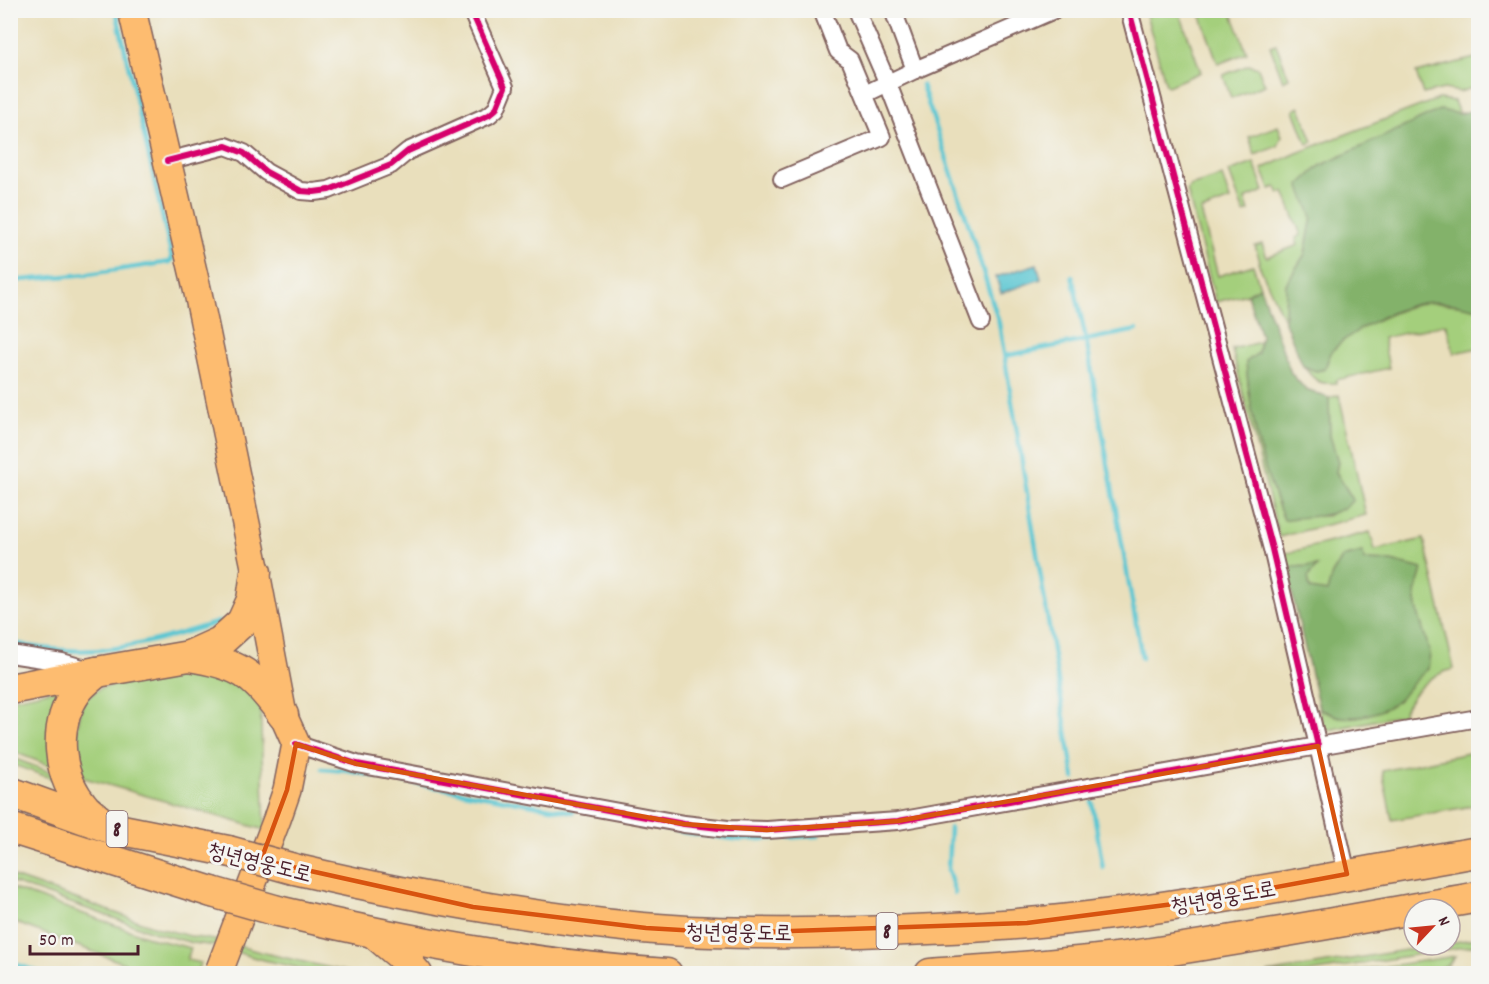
<svg xmlns="http://www.w3.org/2000/svg" width="1489" height="984" font-family="Dekko,'Poor Story',sans-serif">
<style>
.green{fill:#a4cf7b;stroke:#777753;stroke-width:1.5}
.forest{fill:#83b26b;stroke:#66684b;stroke-width:1.5}
.water{fill:#5ac6d2;stroke:#52727e;stroke-width:1.5}
.lines{fill:none;stroke-linecap:round;stroke-linejoin:round}
.stream{stroke:#5ac6d2;stroke-width:4.5}
.street-casing{stroke:#82625e;stroke-width:20}
.primary-casing{stroke:#82625e;stroke-width:30}
.highway-casing{stroke:#82625e;stroke-width:33}
.street{stroke:#fff;stroke-width:16}
.primary{stroke:#fdbc70;stroke-width:27}
.highway{stroke:#fdbc70;stroke-width:30}
.highway-bridge-casing{stroke:#82625e;stroke-width:33;stroke-linecap:butt}
.highway-bridge{stroke:#fdbc70;stroke-width:30}
.cycleway-casing{stroke:#f6f6f2;stroke-width:10}
.cycleway{stroke:#d6006c;stroke-width:6}
.marked{fill:none;stroke:#d8530f;stroke-width:4.5;stroke-linejoin:round}
.labels{text-anchor:middle;stroke-width:6;stroke-linejoin:round;paint-order:stroke}
.shield{fill:#f6f6f2;stroke:#7e6067;stroke-width:1.5}
.shield-label{font-size:21px;font-weight:bold;fill:#4a1f2b}
.street-label{font-size:22px;fill:#4a1f2b;stroke:#f6f6f2}
</style>
<rect width="100%" height="100%" fill="#f6f6f2"/>
<filter id="ink" filterUnits="userSpaceOnUse"><feTurbulence type="fractalNoise" baseFrequency=".0167" numOctaves="2"/><feDisplacementMap in="SourceGraphic" scale="12" xChannelSelector="R" yChannelSelector="G"/><feConvolveMatrix kernelMatrix="1 2 1 2 8 2 1 2 1" color-interpolation-filters="sRGB"/></filter>
<filter id="wash" filterUnits="userSpaceOnUse"><feTurbulence type="fractalNoise" baseFrequency=".008" numOctaves="4" result="noise"/><feDisplacementMap in="SourceGraphic" scale="24" xChannelSelector="R" yChannelSelector="G"/><feGaussianBlur stdDeviation="1.35" result="paint"/><feColorMatrix in="noise" values="0 0 0 0 0 0 0 0 0 0 0 0 0 0 0 0 0 1.4 0 .05"/><feComposite in="paint" operator="in"/></filter>
<g filter="url(#wash)">
<rect width="100%" height="100%" fill="#e9dfbc"/>
<g class="green">
<path d="M1145 11H1179L1201 72 1168 86 1166 85Z"/>
<path d="M1199 11H1231L1247 53 1218 64Z"/>
<path d="M1276 44 1289 78 1283 81 1270 46Z"/>
<path d="M1475 58 1478 59V86L1460 92 1444 89 1423 94 1416 73Z"/>
<path d="M1249 65 1258 68 1265 85 1231 98 1223 75Z"/>
<path d="M1438 99 1454 101 1459 114 1440 110 1392 133 1312 217 1305 254 1286 284 1285 322 1258 263 1260 261 1255 246 1262 244 1267 257 1298 245 1296 238 1301 235 1284 192 1279 194 1276 187 1270 189 1262 169 1297 153Z"/>
<path d="M1300 107 1313 142 1307 144 1294 110Z"/>
<path d="M1278 126 1282 136 1278 146 1255 155 1249 137Z"/>
<path d="M1254 163 1264 191 1245 199 1249 211 1244 213 1229 172Z"/>
<path d="M1222 176 1230 200 1201 211 1218 276 1253 265 1260 287 1247 294 1216 302 1187 190 1190 186Z"/>
<path d="M1423 302 1461 305 1478 309V348L1454 353 1446 324 1383 338 1389 368 1336 380V383C1317 385 1315 380 1303 366L1316 371 1325 369C1327 363 1329 356 1332 351 1353 327 1394 312 1423 302Z"/>
<path d="M1260 342 1258 353 1246 362C1250 415 1262 470 1284 519L1302 516H1327L1353 500 1336 472 1338 462 1330 436 1329 398 1339 395 1366 515 1279 537 1232 349Z"/>
<path d="M1370 532 1375 550 1424 539 1454 669C1428 675 1413 691 1402 715L1324 731 1319 708 1330 714 1398 701 1414 679 1428 669 1430 653 1418 613 1415 593 1422 569 1391 561 1364 560 1362 552 1343 557 1332 574 1327 592 1310 589 1308 577 1316 566 1286 567 1283 554Z"/>
<path d="M189 670 226 677 260 702 265 830 77 776 71 759 83 700 101 688Z"/>
<path d="M71 686 61 770 11 751 10 699Z"/>
<path d="M1478 751V805L1392 820 1382 771Z"/>
<path d="M10 757 61 776 64 783 11 764Z"/>
<path d="M11 876 158 928 194 937 221 941 260 952 352 973H323L259 959 217 946 193 943 156 933 11 882Z"/>
<path d="M11 888 154 939 191 948 187 960 201 963 195 973H150L11 921Z"/>
<path d="M1478 938V945L1463 947 1305 973H1267L1436 945H1450V943Z"/>
<path d="M1455 956 1448 965 1426 973H1343Z"/>
</g>
<g class="forest">
<path d="M1478 109V309C1462 305 1440 300 1423 303 1397 307 1349 332 1332 351 1329 356 1327 363 1325 369L1316 371 1303 366 1285 322 1286 284 1305 254 1312 217 1299 185 1320 166 1440 110 1459 114Z"/>
<path d="M1260 287 1291 373 1306 390 1329 398 1330 436 1338 462 1336 472 1353 500C1335 520 1308 515 1284 520 1263 471 1250 415 1246 362L1258 353 1261 336 1247 294Z"/>
<path d="M1363 552 1364 560 1391 561 1422 569 1415 593 1418 613 1430 653 1428 669C1415 679 1409 689 1398 700 1386 712 1358 719 1341 717 1333 716 1326 712 1319 708L1286 567 1317 566 1308 577 1310 589 1327 592 1332 574 1343 557Z"/>
</g>
<path class="water" d="M1037 264 1041 279 1001 293 996 277Z"/>
<g class="lines">
<g class="stream">
<path d="M922 85 970 229 999 323 1074 778"/>
<path d="M1072 276 1086 339 1142 658"/>
<path d="M10 281 88 274 170 262 172 259 116 10"/>
<path d="M1005 356 1137 330"/>
<path d="M10 642C88 662 144 645 219 622"/>
<path d="M322 769 348 771 573 812"/>
<path d="M1092 802 1103 868"/>
<path d="M644 825 694 834 741 840 818 836"/>
<path d="M950 828 948 870 955 893"/>
<path d="M10 962 44 974"/>
</g>
</g>
</g>
<g filter="url(#ink)">
<g class="lines">
<g class="street-casing">
<g id="street">
<path d="M856 10 888 84 981 322"/>
<path d="M893 10 915 70"/>
<path d="M865 94 915 70 1054 10"/>
<path d="M167 161 226 146 244 153 266 172 301 191 314 192 329 190 391 165 408 151 489 115 496 109 505 87 471 10"/>
<path d="M782 179 882 137 850 60 838 51 822 10"/>
<path d="M10 654 62 662 86 669"/>
<path d="M296 744 357 764 684 824 728 829 767 830 898 821 1318 746 1272 549 1129 10"/>
<path d="M1347 874 1318 746 1478 718"/>
</g>
</g>
<g class="primary-casing">
<path id="primary" d="M132 10 198 293 256 572 283 715 296 744 287 790 277 819 218 974"/>
</g>
<g class="highway-casing">
<g id="highway">
<path d="M189 656C240 664 254 674 283 715"/>
<path d="M97 672C90 678 82 684 77 691 52 726 57 776 85 808 90 813 97 818 102 823"/>
<path d="M10 689 97 672 189 656 220 642 242 622 252 600 256 572"/>
<path d="M10 792 107 827 228 851"/>
<path d="M10 828 212 892"/>
<path d="M294 869C410 896 525 917 643 928 715 934 788 934 859 932 915 930 972 928 1028 923 1179 910 1329 877 1478 852"/>
<path d="M278 911C406 941 536 966 667 974"/>
<path d="M374 933 400 955 417 974"/>
<path d="M930 974C995 969 1060 965 1125 957 1243 940 1361 918 1478 897"/>
</g>
</g>
<use href="#street" class="street"/>
<use href="#primary" class="primary"/>
<use href="#highway" class="highway"/>
<g class="highway-bridge-casing">
<g id="highway-bridge">
<path d="M228 851 294 869"/>
<path d="M212 892 278 911"/>
</g>
</g>
<use href="#highway-bridge" class="highway-bridge"/>
<g class="cycleway-casing">
<g id="cycleway">
<path d="M167 161 226 146 244 153 266 172 301 191 314 192 329 190 391 165 408 151 489 115 496 109 505 87 471 10"/>
<path d="M296 744 357 764 684 824 728 829 767 830 898 821 1318 746 1272 549 1129 10"/>
</g>
</g>
<use href="#cycleway" class="cycleway"/>
</g>
</g>
<path class="marked" d="M296 744 357 764 684 824 767 830 898 821 1318 746 1347 874 1212 899 1027 923 733 933 646 928 473 907 261 860 287 790Z"/>
<g class="labels">
<g class="shield">
<rect x="106.5" y="811" width="21" height="36" rx="4.5"/>
<rect x="876.5" y="913" width="21" height="36" rx="4.5"/>
</g>
<g class="shield-label">
<text x="117" y="836">8</text>
<text x="887" y="938">8</text>
</g>
<g class="street-label">
<text transform="translate(260 861) rotate(14)" y="8">청년영웅도로</text>
<text transform="translate(1223 896) rotate(-10)" y="8">청년영웅도로</text>
<text transform="translate(739 931) rotate(1)" y="8">청년영웅도로</text>
</g>
</g>
<rect width="1489" height="984" fill="none" stroke="#f6f6f2" stroke-width="36"/>
<g transform="translate(1432 927) rotate(64)"><circle r="28" fill="#f6f6f2" stroke="#b1a0a2" stroke-width="1.5"/>
<path d="M0-4.5L10 22L0 15L-10 22Z" fill="#c8321e"/>
<text y="-9" font-size="16" font-weight="bold" text-anchor="middle" fill="#4a1f2b">N</text>
</g>
<path d="M30 945v9h108v-9" fill="none" stroke="#4a1f2b" stroke-width="3"/>
<text x="39" y="945" font-size="18" fill="#4a1f2b" stroke="#f6f6f2" stroke-width="4.5" paint-order="stroke">50 m</text>
</svg>
